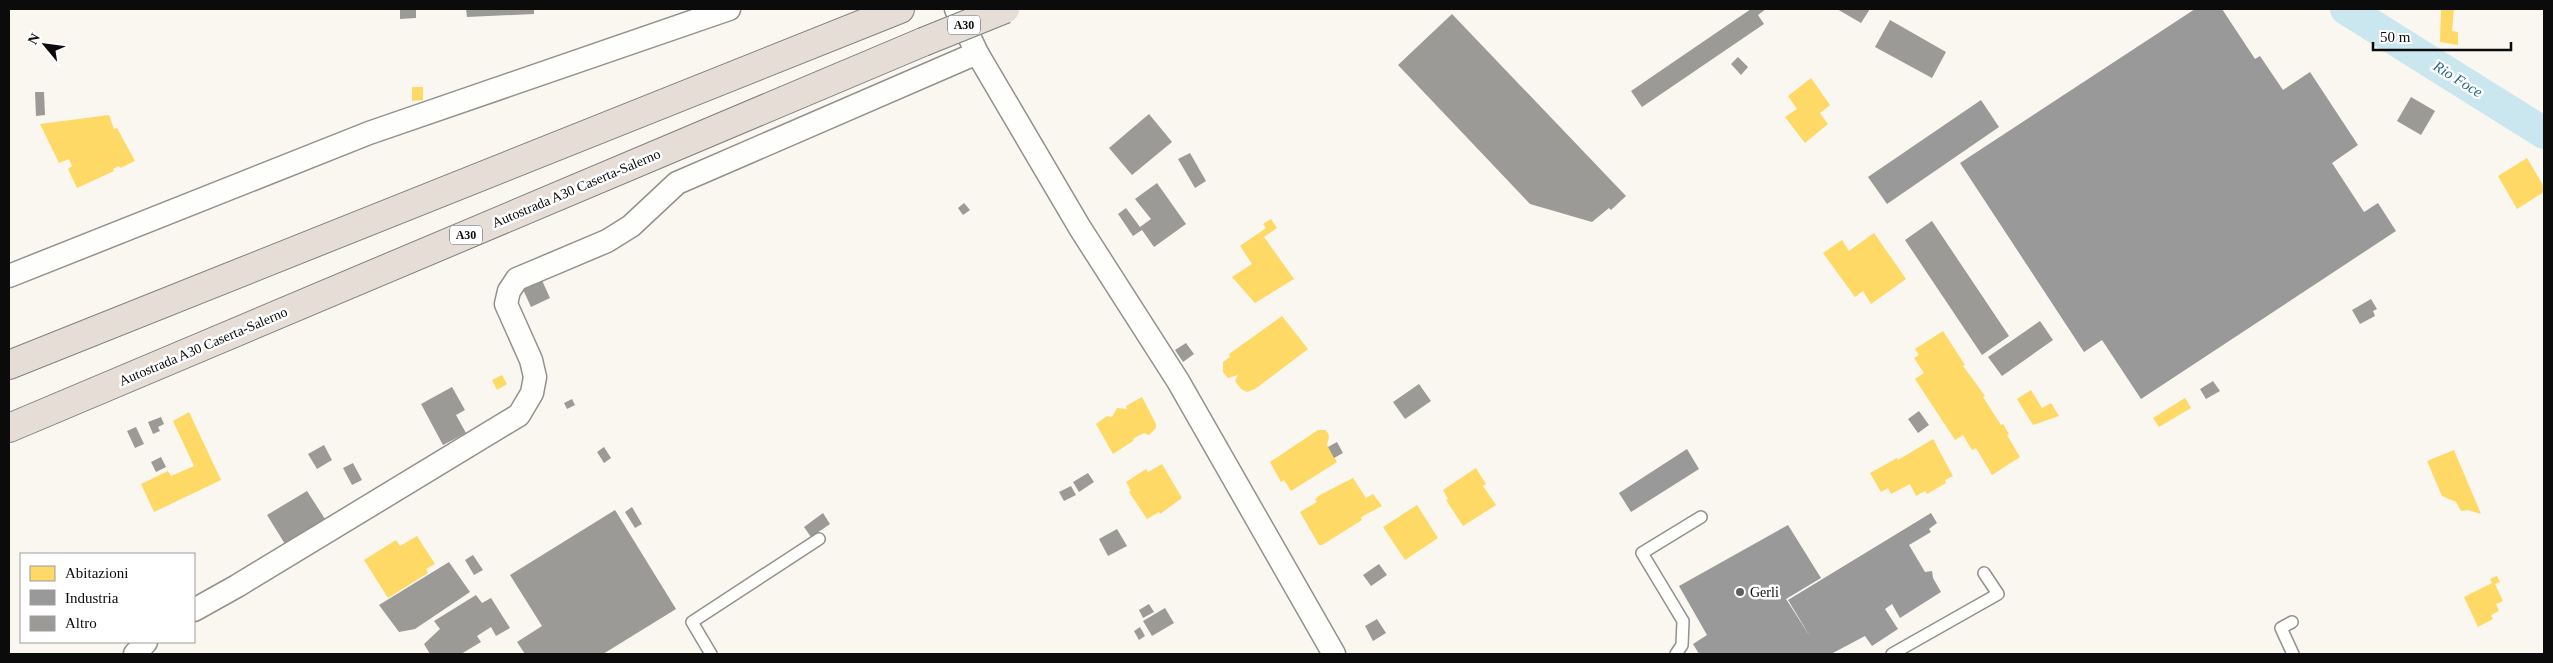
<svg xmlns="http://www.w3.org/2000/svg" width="2553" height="663" font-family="Georgia,serif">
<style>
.homes{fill:#ffd966}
.industry{fill:#999}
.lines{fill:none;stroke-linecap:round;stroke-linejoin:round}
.river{stroke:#cae6ef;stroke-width:32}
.building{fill:#9c9a96}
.lane-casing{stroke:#92918e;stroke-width:14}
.street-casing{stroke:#92918e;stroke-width:25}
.highway-casing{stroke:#7f7f7b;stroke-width:30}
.lane{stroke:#fefefd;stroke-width:11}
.street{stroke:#fefefd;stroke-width:22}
.highway{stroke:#e6ddd6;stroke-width:28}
.highway-bridge-casing{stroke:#7f7f7b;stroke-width:30;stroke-linecap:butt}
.highway-bridge{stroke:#e6ddd6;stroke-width:28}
.poi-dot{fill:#5e5e5b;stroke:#fff;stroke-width:2}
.labels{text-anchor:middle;stroke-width:5;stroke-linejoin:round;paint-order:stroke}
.shield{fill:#fff;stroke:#545454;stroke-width:1}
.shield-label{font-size:12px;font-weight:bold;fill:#0b0b0b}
.street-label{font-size:14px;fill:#0b0b0b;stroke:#fff}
.poi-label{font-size:14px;fill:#0b0b0b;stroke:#fff;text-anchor:start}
.water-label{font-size:15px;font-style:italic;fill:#23688f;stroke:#fff}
</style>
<rect width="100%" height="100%" fill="#f9f7f0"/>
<g class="homes">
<path d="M2441 9H2454L2452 31 2458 32V45L2440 42Z"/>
<path d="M1811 78 1830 105 1820 113 1828 124 1805 143 1785 117 1797 109 1788 96Z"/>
<path d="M412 87H423V100L412 101Z"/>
<path d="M109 115 114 129 117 128 135 161 120 168 119 166 113 169 114 171 77 188 68 169 72 166 69 159 59 163 40 124Z"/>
<path d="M2527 158 2544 187V192L2517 209 2498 176Z"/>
<path d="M1271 219 1277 228 1264 237 1294 279 1255 303 1232 277 1252 264 1240 246 1266 228 1263 224Z"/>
<path d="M1874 233 1906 279 1871 304 1863 291 1855 297 1823 253 1842 240 1849 251Z"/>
<path d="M1282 316 1308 349 1255 389 1247 392 1241 389 1235 381 1238 375 1228 378 1223 372V362L1230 357 1229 354Z"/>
<path d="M1943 331 1965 365 1963 366 1985 396 1983 397 2001 425 2003 424 2009 434 2007 435 2020 457 1992 475 1976 448 1972 450 1963 435 1955 440 1915 379 1924 373 1914 358 1919 355 1915 349Z"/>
<path d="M502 375 507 384 497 390 492 380Z"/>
<path d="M2031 390 2042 408 2051 403 2059 416 2033 425 2017 399Z"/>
<path d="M1142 397 1156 424V428L1149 435 1144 433 1134 438 1133 441 1113 454 1096 424 1107 416 1112 417 1117 408 1127 409 1126 406Z"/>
<path d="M2185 398 2191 408 2159 427 2153 418Z"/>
<path d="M189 412 221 480 154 512 141 484 168 471 171 476 194 466 173 421Z"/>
<path d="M1318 430H1325L1328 433 1329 437 1327 445 1337 462 1291 491 1284 480 1281 482 1270 462Z"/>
<path d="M1933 439 1953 476 1945 480 1946 483 1927 494 1925 491 1916 496 1910 484 1891 494 1888 488 1881 492 1870 473 1897 458 1898 460Z"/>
<path d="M2454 450 2481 514 2468 510 2461 511 2456 502 2442 496 2427 461Z"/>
<path d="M1162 464 1182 498 1160 514 1159 512 1147 519 1129 492 1131 491 1126 482 1146 469 1148 472Z"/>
<path d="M1476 468 1486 484 1483 486 1496 505 1463 526 1446 500 1448 499 1443 490Z"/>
<path d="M1353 478 1366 498 1373 494 1382 506 1361 517 1362 520 1322 545H1319L1300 512 1317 502 1315 499 1320 495Z"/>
<path d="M1417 505 1438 538 1405 560 1383 527Z"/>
<path d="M417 536 435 564 426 569 428 573 388 598 364 560 396 540 400 546Z"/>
<path d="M2497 576 2500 582 2495 584 2503 601 2496 604 2499 611 2491 615 2493 619 2478 627 2464 597 2492 583 2490 579Z"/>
</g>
<g class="industry">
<path d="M2195 9H2222L2255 59 2260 56 2283 90 2310 72 2358 145 2332 163 2364 212 2378 203 2396 231 2141 399 2102 340 2084 352 1960 163Z"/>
<path d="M1981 100 1999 127 1887 204 1868 177Z"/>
<path d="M1687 449 1699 469 1631 512 1619 493Z"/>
<path d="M1931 513 1937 523 1929 529 1931 532 1909 545 1925 572 1932 571 1933 578 1941 592 1900 618 1892 604 1885 609 1898 629 1872 646 1865 636 1831 654H1699L1693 644 1707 635 1679 586 1788 525 1821 578 1786 599 1811 638 1788 600Z"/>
</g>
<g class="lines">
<path class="river" d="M2346 9 2544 133"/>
</g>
<g class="building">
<path d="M400 9H416V18L400 19Z"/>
<path d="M466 9H534V14L467 17Z"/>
<path d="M1751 9H1766L1758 15 1764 24 1642 107 1631 91Z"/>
<path d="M1837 9H1870L1861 23Z"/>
<path d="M1452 14 1626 196 1611 210 1609 208 1592 222 1530 204 1398 65Z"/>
<path d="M1890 20 1946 52 1932 78 1875 47Z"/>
<path d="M1738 57 1748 67 1741 75 1731 64Z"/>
<path d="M35 92H44L45 115 36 116Z"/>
<path d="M2411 97 2435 111 2421 135 2397 121Z"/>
<path d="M1149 114 1172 142 1132 175 1109 148Z"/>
<path d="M1190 153 1206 181 1195 188 1178 159Z"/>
<path d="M1157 183 1186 224 1154 247 1142 230 1133 236 1118 214 1126 208 1140 227 1151 219 1135 199Z"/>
<path d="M964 203 970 210 963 215 958 208Z"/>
<path d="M1932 221 2009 336 1982 355 1905 240Z"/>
<path d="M540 276 550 298 531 307 521 285Z"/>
<path d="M2371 299 2377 309 2373 311 2375 316 2360 324 2352 310Z"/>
<path d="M2040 321 2053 340 2002 376 1988 357Z"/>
<path d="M1186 343 1194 354 1183 362 1175 350Z"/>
<path d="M2213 381 2220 391 2206 399 2200 389Z"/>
<path d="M1419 384 1431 401 1405 419 1393 402Z"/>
<path d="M452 387 465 410 456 415 466 433 443 445 421 404Z"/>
<path d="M572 399 575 405 567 409 564 403Z"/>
<path d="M1919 411 1929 425 1918 433 1908 419Z"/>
<path d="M161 417 164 424 158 427 160 431 153 434 148 422Z"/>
<path d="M136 427 144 444 135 448 127 431Z"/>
<path d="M1337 442 1343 453 1334 458 1328 447Z"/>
<path d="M324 445 332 460 317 469 308 454Z"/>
<path d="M604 447 611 458 604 463 597 452Z"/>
<path d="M161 457 166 467 156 472 151 462Z"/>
<path d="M353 463 362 480 352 485 343 468Z"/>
<path d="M1088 473 1094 482 1079 492 1073 482Z"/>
<path d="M1071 486 1076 495 1064 501 1059 492Z"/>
<path d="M307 491 325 519 285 544 267 515Z"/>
<path d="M632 507 642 524 635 528 625 512Z"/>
<path d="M615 510 676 609 603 654H525L517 642 542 626 510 575Z"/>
<path d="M823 513 830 524 811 537 804 527Z"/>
<path d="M1117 529 1127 546 1108 556 1099 539Z"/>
<path d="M473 555 483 570 474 575 465 560Z"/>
<path d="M449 562 470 592 415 629 399 632 379 605Z"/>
<path d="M1379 564 1387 575 1371 586 1363 575Z"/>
<path d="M476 595 482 603 491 598 510 628 496 636 491 627 477 636 481 642 461 654H430L424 644 440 629 434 621Z"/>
<path d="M1149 604 1154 612 1143 618 1139 610Z"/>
<path d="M1165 608 1174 623 1152 636 1143 621Z"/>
<path d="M1377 619 1386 633 1373 641 1365 626Z"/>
<path d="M1140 627 1145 636 1139 640 1134 631Z"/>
</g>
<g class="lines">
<g class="lane-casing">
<g id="lane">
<path d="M2292 622 2281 628 2293 654"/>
<path d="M711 654 692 622 819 539"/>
<path d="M1676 654 1682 645 1683 621 1642 553 1701 517"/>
<path d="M1892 654 1998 594 1984 573"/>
</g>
</g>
<g class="street-casing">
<g id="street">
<path d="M956 9 977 53 1080 228 1178 381 1334 654"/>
<path d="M9 276 369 133 729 9"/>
<path d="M194 610 237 586 519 415 532 393 535 377 531 360 506 304 509 291 517 279 607 241 631 226 677 183 977 53"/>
<path d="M135 654 146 642"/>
</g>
</g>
<g class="highway-casing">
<g id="highway">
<path d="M9 365 900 9"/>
<path d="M9 428 923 42"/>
</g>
</g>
<use href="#lane" class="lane"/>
<use href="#street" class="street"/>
<use href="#highway" class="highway"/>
<g class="highway-bridge-casing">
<path id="highway-bridge" d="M923 42 1005 9"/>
</g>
<use href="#highway-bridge" class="highway-bridge"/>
</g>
<circle class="poi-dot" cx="1740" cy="592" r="5"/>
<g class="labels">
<g class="shield">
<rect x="948" y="15.5" width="32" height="19" rx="4"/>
<rect x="450" y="225.5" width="32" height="19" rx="4"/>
</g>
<g class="shield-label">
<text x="964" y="29">A30</text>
<text x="466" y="239">A30</text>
</g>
<g class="street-label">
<text transform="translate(576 188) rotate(-23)" y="5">Autostrada A30 Caserta-Salerno</text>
<text transform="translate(203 346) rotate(-23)" y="5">Autostrada A30 Caserta-Salerno</text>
</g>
<g class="poi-label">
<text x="1750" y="597">Gerli</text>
</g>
<g class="water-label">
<text transform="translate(2458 79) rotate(32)" y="5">Rio Foce</text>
</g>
</g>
<rect width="2553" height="663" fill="none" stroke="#0b0b0b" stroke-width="20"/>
<rect x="20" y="553" width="175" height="90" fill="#ffffff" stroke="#9d9d9d"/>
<rect x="30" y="566" width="25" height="15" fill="#ffd966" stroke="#9d9d9d"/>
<text x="65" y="578" font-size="15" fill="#0b0b0b">Abitazioni</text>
<rect x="30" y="590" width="25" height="15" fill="#999999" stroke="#9d9d9d"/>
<text x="65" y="603" font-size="15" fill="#0b0b0b">Industria</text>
<rect x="30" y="616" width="25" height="15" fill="#9c9a96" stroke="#9d9d9d"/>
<text x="65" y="628" font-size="15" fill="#0b0b0b">Altro</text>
<g transform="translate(45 45) rotate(299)" stroke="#ffffff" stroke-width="4" paint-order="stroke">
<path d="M0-4L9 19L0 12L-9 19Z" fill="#0b0b0b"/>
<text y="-8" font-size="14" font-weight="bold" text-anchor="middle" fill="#0b0b0b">N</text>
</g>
<path d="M2373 42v8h138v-8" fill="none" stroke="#0b0b0b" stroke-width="2.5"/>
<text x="2380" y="42" font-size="15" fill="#0b0b0b" stroke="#ffffff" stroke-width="4" paint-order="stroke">50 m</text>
</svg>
